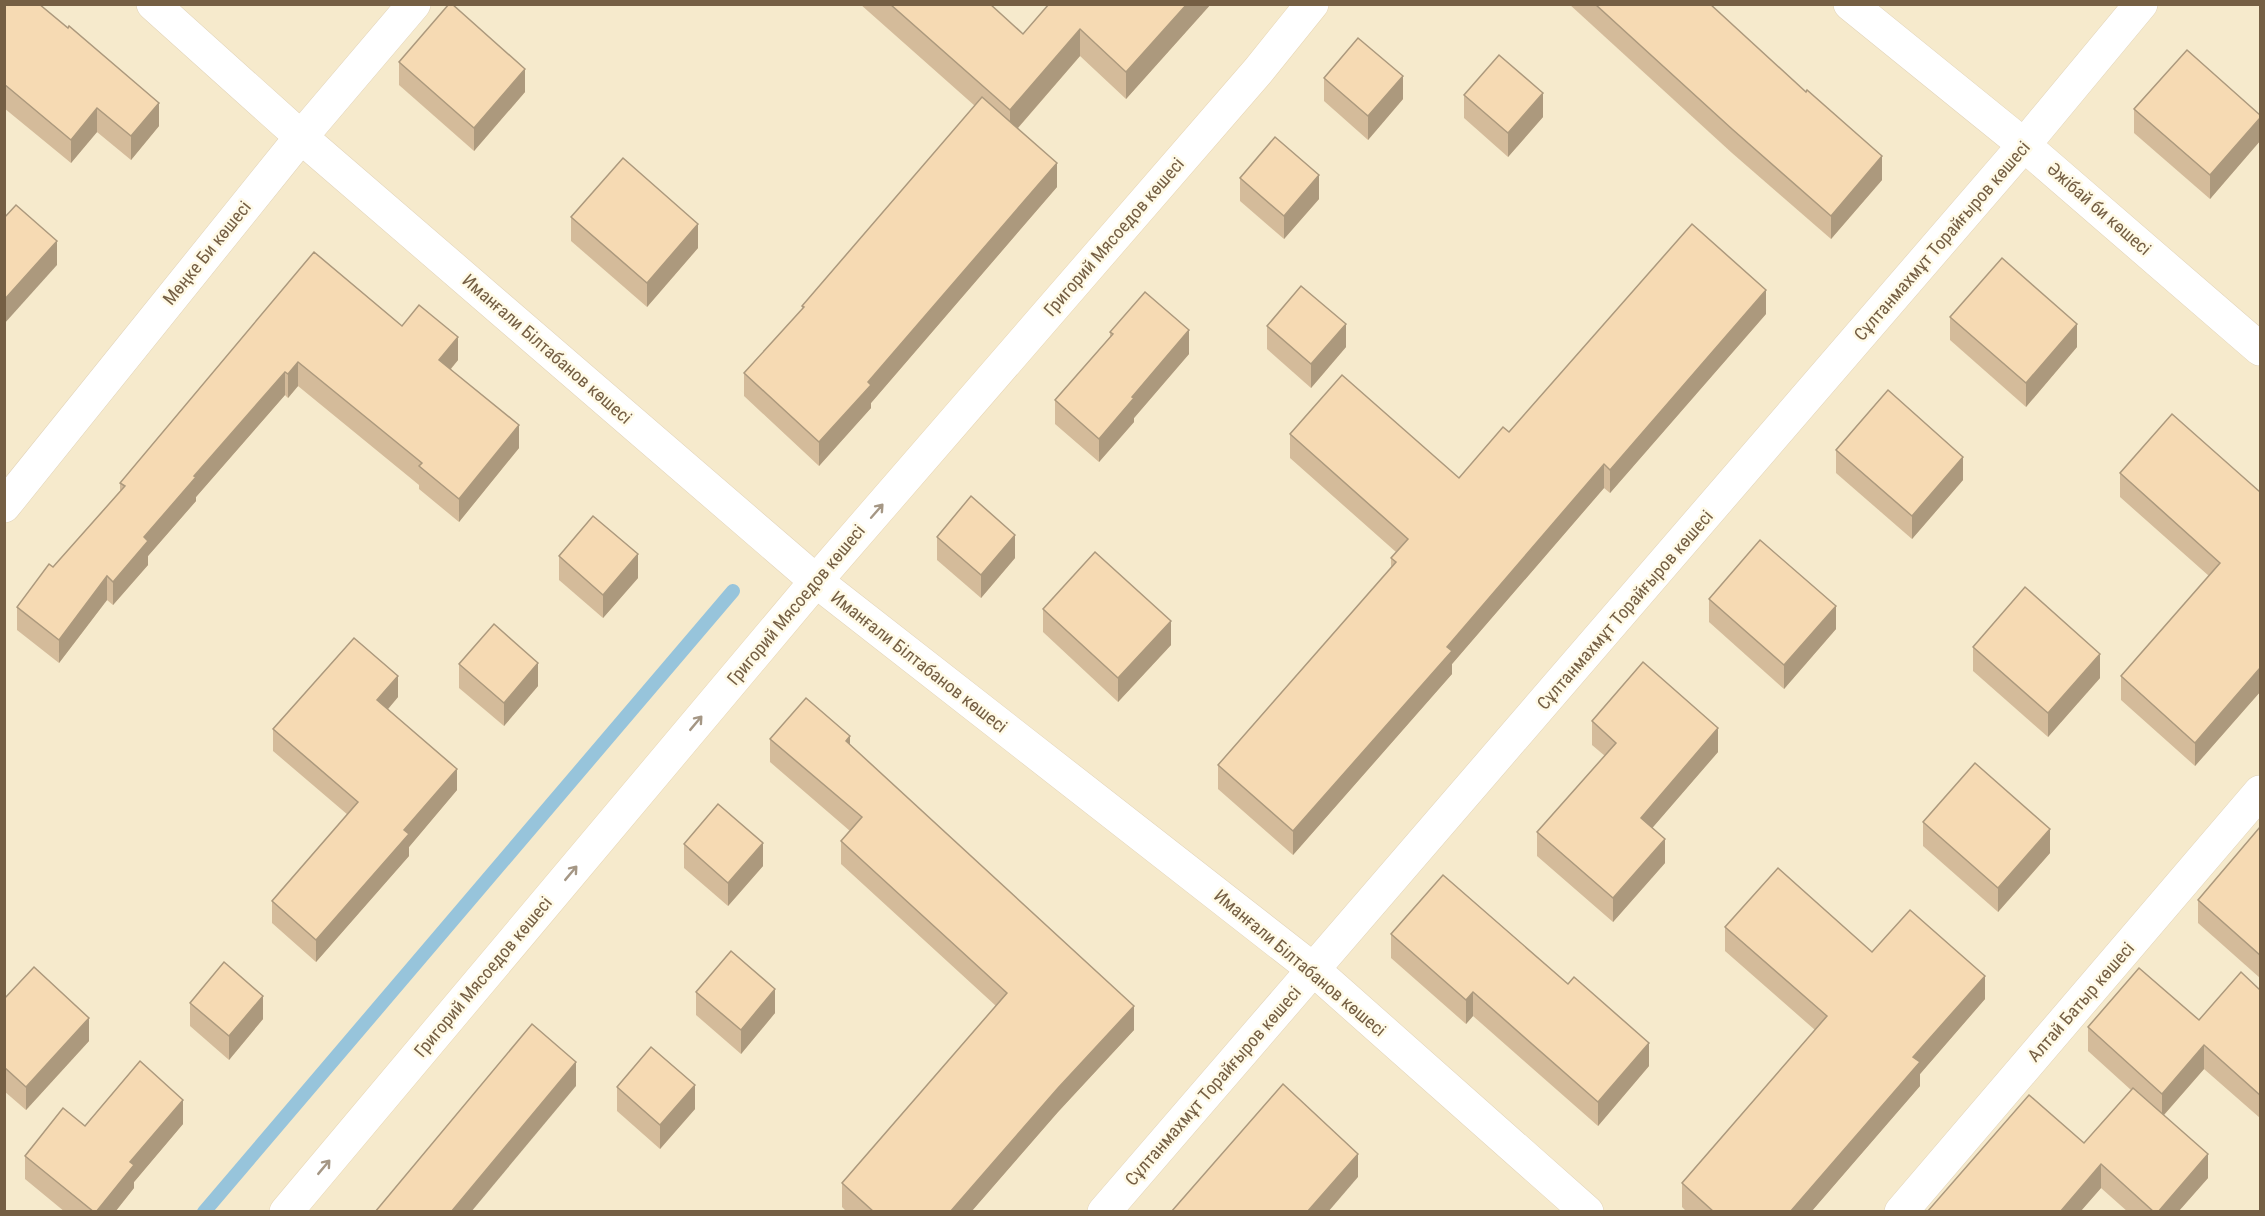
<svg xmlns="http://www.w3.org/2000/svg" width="2265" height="1216" font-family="'Roboto Condensed',sans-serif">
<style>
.residential{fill:#f6eacc}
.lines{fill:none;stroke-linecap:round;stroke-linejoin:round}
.stream{stroke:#97c4db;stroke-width:14}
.street-casing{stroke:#e2d4ba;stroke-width:34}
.secondary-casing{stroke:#e8d7b7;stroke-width:34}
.street{stroke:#fff;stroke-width:33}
.secondary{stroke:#fff;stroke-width:33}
.wall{fill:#d4bb9a}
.shaded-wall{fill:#ac997d}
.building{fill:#f6dab3;stroke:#ac997d;stroke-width:1.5}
.oneway{stroke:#a59785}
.labels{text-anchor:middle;stroke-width:5;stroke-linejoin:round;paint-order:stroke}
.street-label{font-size:18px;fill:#755f44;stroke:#fffae6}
</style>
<rect width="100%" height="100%" fill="#fef7de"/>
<rect class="residential" x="5" y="5" width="2255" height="1206"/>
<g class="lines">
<path class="stream" d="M204 1212 733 591"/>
<g class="street-casing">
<g id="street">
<path d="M153 4 301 137 816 581 1314 970 1587 1212"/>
<path d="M1850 4 2024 145 2260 349"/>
<path d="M4 506 301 137 414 4"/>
<path d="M1104 1212 2024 145 2141 4"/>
<path d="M1901 1212 2260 792"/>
</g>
</g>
<g class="secondary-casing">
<path id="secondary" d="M286 1212 816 581 1258 71 1312 4"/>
</g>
<use href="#street" class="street"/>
<use href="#secondary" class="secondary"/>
</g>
<g class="wall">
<path d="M4 4 159 126 131 160 97 132 71 163 4 108Z"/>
<path d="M860 4H990L1023 34 1049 4H1211L1126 99 1080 56 1018 128 1057 187 871 403V408L819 466 744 396V373L802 309V306L975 106Z"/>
<path d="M1569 4H1710L1882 180 1831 239 1732 153Z"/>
<path d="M399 62 525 92 474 151 399 85Z"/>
<path d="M1324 78 1403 99 1368 140 1324 101Z"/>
<path d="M1464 95 1543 117 1508 157 1464 118Z"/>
<path d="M2134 109 2260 115V141L2210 199 2134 133Z"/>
<path d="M1240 178 1319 199 1284 239 1240 201Z"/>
<path d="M571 217 698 248 647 307 571 241Z"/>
<path d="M314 252 402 326 458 360 451 369 519 448 459 522 419 489V485L298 386 288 398 285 395 196 497V501L148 556V565L113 605 107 600 59 663 17 630V607L53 567 120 491V483Z"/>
<path d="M1766 314 1610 493 1604 488 1452 664V674L1293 855 1218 789V765L1391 568V558L1396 552 1290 458V434L1459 478 1509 432Z"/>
<path d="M1950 317 2077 347 2026 407 1950 340Z"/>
<path d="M1267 326 1346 347 1311 388 1267 349Z"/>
<path d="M1110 332 1189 354 1134 418V422L1099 462 1055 424V400L1110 337Z"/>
<path d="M1836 450 1963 480 1912 539 1836 473Z"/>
<path d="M2120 473 2260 492V692L2195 766 2121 700V676L2209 576 2120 497Z"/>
<path d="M937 537 1015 558 981 598 937 560Z"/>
<path d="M559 556 638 578 603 618 559 580Z"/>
<path d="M1709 599 1836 629 1784 689 1709 622Z"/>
<path d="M1043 609 1171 645 1118 702 1043 632Z"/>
<path d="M1973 647 2100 678 2048 737 1973 671Z"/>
<path d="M459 664 538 686 504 726 459 688Z"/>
<path d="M398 697 388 709 457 790 409 847V856L316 962 272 923V901L348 815 273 751V729Z"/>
<path d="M1592 721 1718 752 1652 828 1665 863 1613 922 1537 856V832L1605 756 1592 745Z"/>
<path d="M770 739 850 745 1134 1030 1058 1112 971 1212H847L842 1207V1183L996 1006 841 864V841L850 831 770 762Z"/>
<path d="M1923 822 2050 853 1998 912 1923 846Z"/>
<path d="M2260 827V978L2198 923V900Z"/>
<path d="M684 844 763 866 728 906 684 868Z"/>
<path d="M1725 927 1872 952 1985 999 1920 1074V1086L1811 1212H1687L1682 1207V1183L1815 1030 1725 951Z"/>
<path d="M1391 934 1649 1066 1598 1126 1473 1016 1466 1024 1391 958Z"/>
<path d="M2260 990V1118L2204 1069 2164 1115 2208 1178 2178 1212H2128L2101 1188 2080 1212H1927L2084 1143 2131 1090 2088 1051V1027L2199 1020Z"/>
<path d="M696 992 775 1013 741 1054 696 1015Z"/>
<path d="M4 999 89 1041 26 1110 4 1091Z"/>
<path d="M190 1003 263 1019 229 1060 190 1026Z"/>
<path d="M617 1087 695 1109 660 1149 617 1111Z"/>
<path d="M183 1124 134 1182V1188L115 1212H65L25 1179V1156L85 1126Z"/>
</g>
<g class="shaded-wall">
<path d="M1187 4H1211L1126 99V72Z"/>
<path d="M1080 29V56L1010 137V110Z"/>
<path d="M525 69V92L474 151V128Z"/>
<path d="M1403 76V99L1368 140V116Z"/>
<path d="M1543 93V117L1508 157V133Z"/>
<path d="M159 103V126L131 160V136Z"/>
<path d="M97 108V132L71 163V140Z"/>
<path d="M2260 118V141L2210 199V175Z"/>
<path d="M1882 156V180L1831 239V216Z"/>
<path d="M1057 163V187L871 403V408L819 466V442L868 382Z"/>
<path d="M1319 175V199L1284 239V216Z"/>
<path d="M698 224V248L647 307V283Z"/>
<path d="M57 241V265L4 324V300Z"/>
<path d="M1766 290V314L1610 493V470Z"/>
<path d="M1346 324V347L1311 388V364Z"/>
<path d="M2077 324V347L2026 407V383Z"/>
<path d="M1189 330V354L1134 418V422L1099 462V439L1132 397Z"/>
<path d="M458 337V360L439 383V360Z"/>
<path d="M298 362V386L288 398V374Z"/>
<path d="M285 372V395L196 497V501L148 556V565L113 605V582L144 537 194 476Z"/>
<path d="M519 425V448L459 522V499Z"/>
<path d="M1963 457V480L1912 539V516Z"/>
<path d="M1604 464V488L1452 664V674L1293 855V831L1447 647Z"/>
<path d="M1015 535V558L981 598V575Z"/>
<path d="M638 554V578L603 618V595Z"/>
<path d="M107 576V600L59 663V640Z"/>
<path d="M1836 606V629L1784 689V665Z"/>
<path d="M1171 621V645L1118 702V678Z"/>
<path d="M2100 654V678L2048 737V713Z"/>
<path d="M538 663V686L504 726V703Z"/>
<path d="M2260 668V692L2195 766V743Z"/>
<path d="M398 676V697L377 722V700Z"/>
<path d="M6 704V728L4 730V706Z"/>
<path d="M1718 728V752L1641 841V818Z"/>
<path d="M850 736V760L846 741Z"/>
<path d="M457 769V790L409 847V856L316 962V940L404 830Z"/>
<path d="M2050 829V853L1998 912V888Z"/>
<path d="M1665 839V863L1613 922V898Z"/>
<path d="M763 843V866L728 906V883Z"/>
<path d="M1985 976V999L1920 1074V1086L1811 1212H1790L1913 1057Z"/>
<path d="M775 989V1013L741 1054V1030Z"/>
<path d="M1473 992V1016L1466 1024V1000Z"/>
<path d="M263 996V1019L229 1060V1036Z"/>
<path d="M1134 1006V1030L1058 1112 971 1212H950L1058 1088Z"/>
<path d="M89 1018V1041L26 1110V1087Z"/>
<path d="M1649 1043V1066L1598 1126V1102Z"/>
<path d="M2204 1045V1069L2162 1117V1094Z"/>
<path d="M576 1062V1086L471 1212H451Z"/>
<path d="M695 1085V1109L660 1149V1125Z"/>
<path d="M183 1100V1124L134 1182V1188L115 1212H96L130 1162Z"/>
<path d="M1358 1154V1177L1328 1212H1307Z"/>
<path d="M2208 1154V1178L2178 1212H2158Z"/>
<path d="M2101 1164V1188L2080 1212H2060Z"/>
</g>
<g class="building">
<path d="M4 4H39L68 28 69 26 159 103 131 136 97 108 71 140 4 84Z"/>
<path d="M449 4H452L525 69 474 128 399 62Z"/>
<path d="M890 4H990L1023 34 1049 4H1187L1126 72 1080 29 1010 110Z"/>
<path d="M1595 4H1710L1806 92 1807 90 1882 156 1831 216 1732 129Z"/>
<path d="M1358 38 1403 76 1368 116 1324 78Z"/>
<path d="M2187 50 2260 115V118L2210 175 2134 109Z"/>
<path d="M1499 55 1543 93 1508 133 1464 95Z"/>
<path d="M982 97 1057 163 868 382 871 385 819 442 744 373 804 307 802 306Z"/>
<path d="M1275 137 1319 175 1284 216 1240 178Z"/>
<path d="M623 158 698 224 647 283 571 217Z"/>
<path d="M16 205 57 241 4 300V218Z"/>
<path d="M1692 224 1766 290 1610 470 1604 464 1447 647 1452 651 1293 831 1218 765 1396 562 1391 558 1408 539 1290 434 1342 375 1459 478 1503 427 1509 432Z"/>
<path d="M314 252 402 326 419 305 458 337 439 360 519 425 459 499 419 466 422 463 298 362 288 374 285 372 194 476 196 477 144 537 148 541 113 582 107 576 59 640 17 607 49 564 53 567 125 486 120 483Z"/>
<path d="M2002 258 2077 324 2026 383 1950 317Z"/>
<path d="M1301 286 1346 324 1311 364 1267 326Z"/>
<path d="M1145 292 1189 330 1132 397 1134 398 1099 439 1055 400 1113 334 1110 332Z"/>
<path d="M1888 390 1963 457 1912 516 1836 450Z"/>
<path d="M2172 414 2260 492V668L2195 743 2121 676 2220 563 2120 473Z"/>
<path d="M971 496 1015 535 981 575 937 537Z"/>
<path d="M593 516 638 554 603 595 559 556Z"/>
<path d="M1760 540 1836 606 1784 665 1709 599Z"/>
<path d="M1095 552 1171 621 1118 678 1043 609Z"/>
<path d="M2025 587 2100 654 2048 713 1973 647Z"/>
<path d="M494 624 538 663 504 703 459 664Z"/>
<path d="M354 638 398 676 377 700 457 769 404 830 409 834 316 940 272 901 358 802 273 729Z"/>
<path d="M1643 662 1718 728 1641 818 1665 839 1613 898 1537 832 1616 743 1592 721Z"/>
<path d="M806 698 850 736 846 741 1134 1006 1058 1088 950 1212H874L842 1183 1007 993 841 841 862 817 770 739Z"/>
<path d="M1975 763 2050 829 1998 888 1923 822Z"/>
<path d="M718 804 763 843 728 883 684 844Z"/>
<path d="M2260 827V955L2198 900Z"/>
<path d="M1778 868 1872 952 1910 910 1985 976 1913 1057 1920 1062 1790 1212H1714L1682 1183 1827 1016 1725 927Z"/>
<path d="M1443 875 1568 984 1574 977 1649 1043 1598 1102 1473 992 1466 1000 1391 934Z"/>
<path d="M731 951 775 989 741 1030 696 992Z"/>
<path d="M224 962 263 996 229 1036 190 1003Z"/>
<path d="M34 967 89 1018 26 1087 4 1067V999Z"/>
<path d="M2139 968 2199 1020 2241 972 2260 990V1095L2204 1045 2162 1094 2088 1027Z"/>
<path d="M532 1024 576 1062 451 1212H375Z"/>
<path d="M651 1047 695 1085 660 1125 617 1087Z"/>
<path d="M140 1061 183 1100 130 1162 134 1165 96 1212H94L25 1156 63 1108 85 1126Z"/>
<path d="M1283 1084 1358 1154 1307 1212H1171Z"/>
<path d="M2133 1088 2208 1154 2158 1212H2154L2101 1164 2060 1212H1927L2029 1095 2084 1143Z"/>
</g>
<defs><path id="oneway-shaft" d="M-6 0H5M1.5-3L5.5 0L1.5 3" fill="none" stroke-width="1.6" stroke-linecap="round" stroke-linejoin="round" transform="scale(1.5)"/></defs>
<g class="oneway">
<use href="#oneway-shaft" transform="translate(877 511) rotate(-49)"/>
<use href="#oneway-shaft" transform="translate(696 723) rotate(-50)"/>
<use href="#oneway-shaft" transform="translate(571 873) rotate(-50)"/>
<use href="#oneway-shaft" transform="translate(324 1167) rotate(-50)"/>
</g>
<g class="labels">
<g class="street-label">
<text transform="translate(2099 209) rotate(41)" y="6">Әжібай би көшесі</text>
<text transform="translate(1114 237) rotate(-49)" y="6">Григорий Мясоедов көшесі</text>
<text transform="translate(1942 241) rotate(-49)" y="6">Сұлтанмахмұт Торайғыров көшесі</text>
<text transform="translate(207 253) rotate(-51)" y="6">Мөңке Би көшесі</text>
<text transform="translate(547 349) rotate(41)" y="6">Иманғали Білтабанов көшесі</text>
<text transform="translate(796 605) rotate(-50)" y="6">Григорий Мясоедов көшесі</text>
<text transform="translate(1625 610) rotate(-49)" y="6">Сұлтанмахмұт Торайғыров көшесі</text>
<text transform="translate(919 662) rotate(38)" y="6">Иманғали Білтабанов көшесі</text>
<text transform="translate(1300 963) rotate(40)" y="6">Иманғали Білтабанов көшесі</text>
<text transform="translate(483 977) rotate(-50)" y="6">Григорий Мясоедов көшесі</text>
<text transform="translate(2081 1002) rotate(-49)" y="6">Алтай Батыр көшесі</text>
<text transform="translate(1213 1086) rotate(-49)" y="6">Сұлтанмахмұт Торайғыров көшесі</text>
</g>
</g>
<rect width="2265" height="1216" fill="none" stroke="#755f44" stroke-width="12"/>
</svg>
